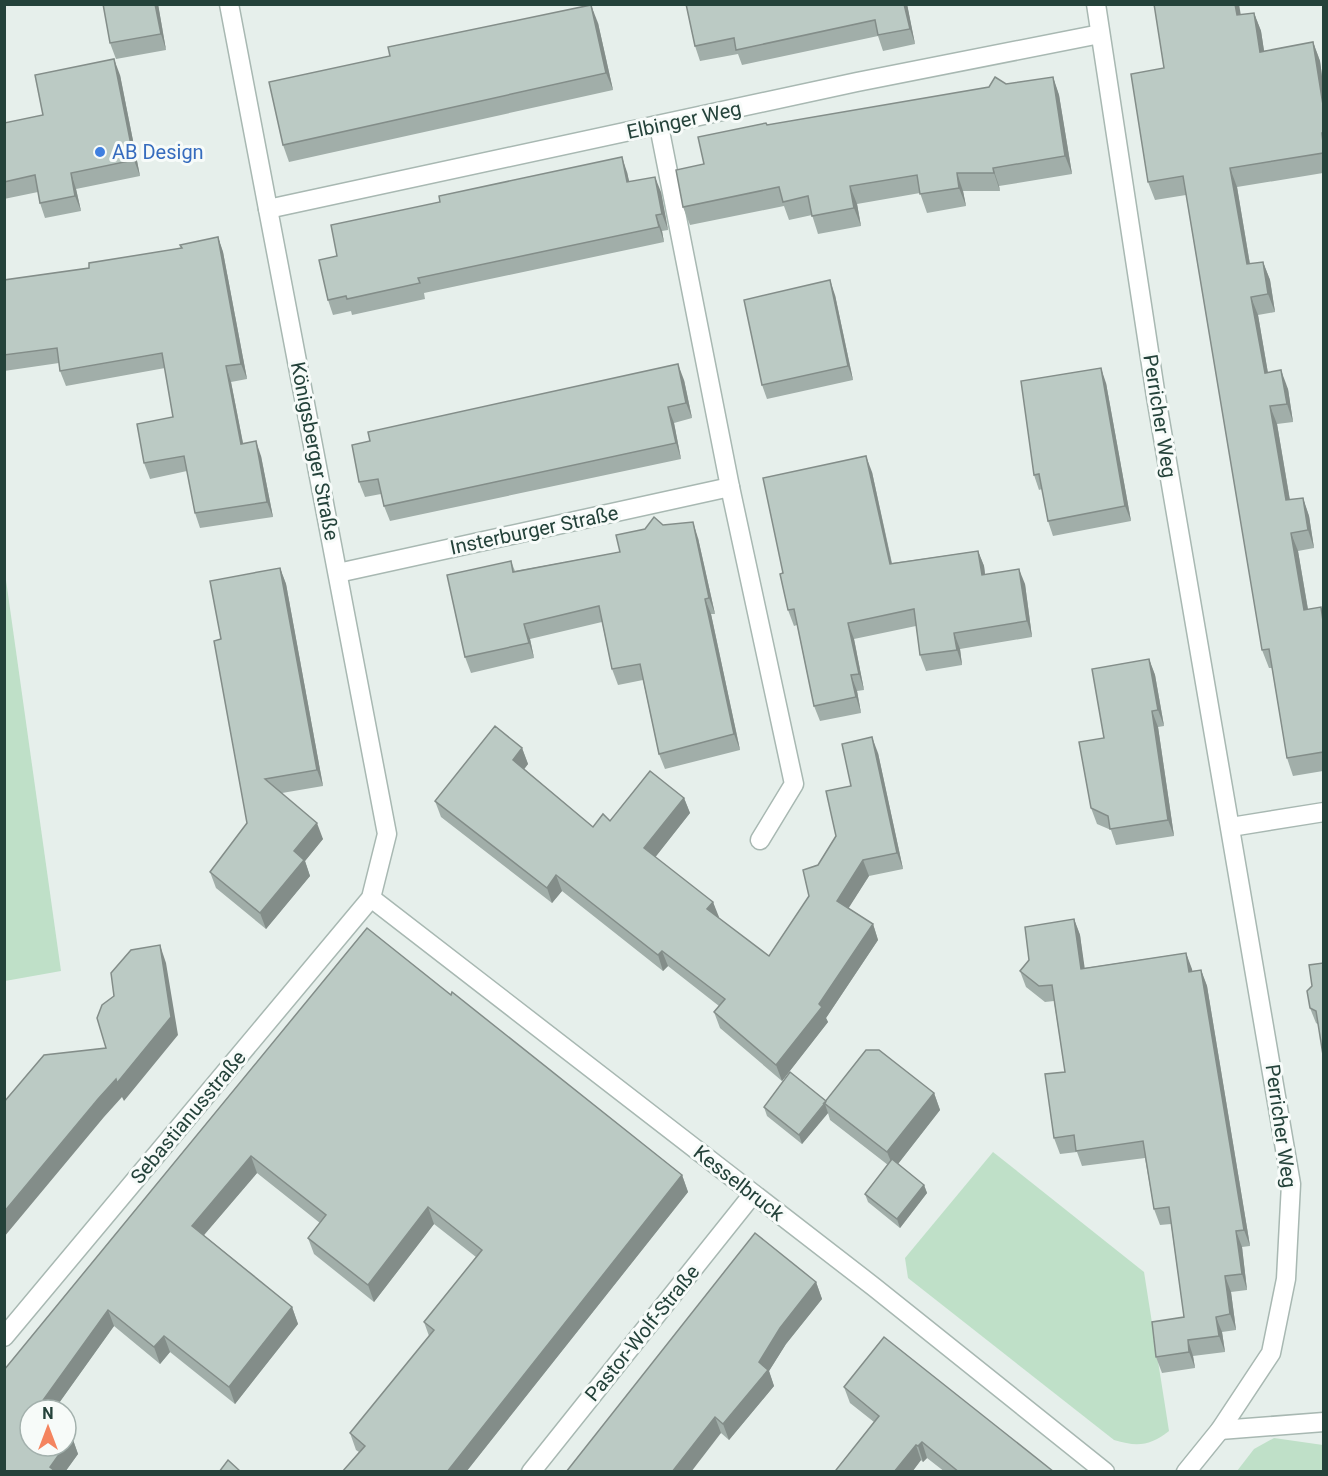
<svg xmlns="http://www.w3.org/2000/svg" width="1328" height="1476" font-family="Roboto,sans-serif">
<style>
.green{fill:#bfe0c8}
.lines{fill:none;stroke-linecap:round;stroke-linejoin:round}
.lane-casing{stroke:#a8b8b2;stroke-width:21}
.street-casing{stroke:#a8b8b2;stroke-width:21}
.lane{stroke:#fff;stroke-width:18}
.street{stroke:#fff;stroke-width:18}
.wall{fill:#a1aea9}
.shaded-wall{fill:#838d89}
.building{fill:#bbcac4;stroke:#838d89;stroke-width:1.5}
.shop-dot{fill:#3f7fe0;stroke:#f7fbf9;stroke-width:2}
.labels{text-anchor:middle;stroke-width:6;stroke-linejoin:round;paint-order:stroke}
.street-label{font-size:20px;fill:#24423a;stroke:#f7fbf9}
.shop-label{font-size:20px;fill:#366cbe;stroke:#f7fbf9;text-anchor:start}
</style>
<rect width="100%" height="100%" fill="#e6efeb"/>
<g class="green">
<path d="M4 566 61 971 5 981H4Z"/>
<path d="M993 1152 1144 1272 1169 1431C1150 1446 1137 1447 1114 1440L908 1278 905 1258Z"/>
<path d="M1274 1438 1323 1445V1471H1237L1254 1449Z"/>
</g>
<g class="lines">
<g class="lane-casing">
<path id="lane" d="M229 4 268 209"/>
</g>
<g class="street-casing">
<g id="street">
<path d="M1096 4 1156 397 1291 1184 1286 1279 1271 1353 1220 1430 1186 1472"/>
<path d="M659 126 730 487 794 784 760 840"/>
<path d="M338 573 730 487"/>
<path d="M1231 827 1324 812"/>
<path d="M371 898 874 1287 1105 1472"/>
<path d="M4 1337 371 898 387 834 268 209 857 82 1100 34"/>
<path d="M1220 1430 1324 1422"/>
<path d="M531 1472 753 1194"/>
</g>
</g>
<use href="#lane" class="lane"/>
<use href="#street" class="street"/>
</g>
<g class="wall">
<path d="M158 4 166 50 116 59 110 43Z"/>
<path d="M686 4H907L915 44 883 51 878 36 742 65 738 54 700 61 695 46Z"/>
<path d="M1254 13 1261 31 1264 51 1313 42 1320 61 1323 84V173L1237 187 1250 264 1263 262 1270 280 1275 312 1258 315 1268 373 1288 389 1293 422 1277 424 1290 500 1303 498 1309 516 1314 548 1298 551 1308 609 1323 613V771L1293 776 1287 758 1272 668H1269L1262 650 1186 195 1155 200 1148 182 1164 68 1241 15Z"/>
<path d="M598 23 613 90 289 162 283 145Z"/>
<path d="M120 75 140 176 76 189 81 211 45 218 40 203 38 192 4 199V123L43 115Z"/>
<path d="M1053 77 1059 95 1072 174 999 186 1000 191H963L966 206 927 213 920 193 857 204 861 226 818 234 812 215 789 220 784 206 690 225 683 207 704 164 767 125Z"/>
<path d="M627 172 629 182 661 192 668 230 662 231 664 242 424 293 425 299 352 315 351 311 333 315 328 300Z"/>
<path d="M218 237 223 252 247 379 231 382 243 443 261 456 273 517 200 528 195 513 187 471 150 479 144 463 173 417 165 368 66 386 60 371 59 363 4 371V280L89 268 181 248Z"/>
<path d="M835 295 853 380 767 399 762 385Z"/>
<path d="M684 380 692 418 674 423 681 459 390 521 384 506 381 494 365 497 359 482Z"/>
<path d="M1106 383 1131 521 1053 536 1048 521 1042 489 1039 490 1034 475Z"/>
<path d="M872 472 892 563 978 551 984 566 985 574 1025 584 1032 637 960 649 962 665 926 671 920 655 916 626 854 639 864 690 857 691 861 713 820 721 814 706 797 625 794 626 788 610 783 573Z"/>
<path d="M663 525 698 538 715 614H711L740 750 665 769 659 754 643 680 618 685 612 669 602 622 530 639 534 658 471 673 465 657 511 561 515 571 620 552Z"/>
<path d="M280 568 286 584 323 786 282 793 323 839 305 861 310 876 266 929 216 888 210 872 247 823 221 639Z"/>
<path d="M1149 659 1155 675 1164 726 1158 727 1174 836 1116 845 1111 830 1097 824 1091 808 1104 738Z"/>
<path d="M522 748 528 764 524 769 593 827 684 798 690 813 655 857 713 902 718 918 769 956 809 896 818 865 836 836 851 786 878 753 903 869 869 876 848 908 873 924 878 940 826 1018 828 1022 782 1081 720 1028 714 1012 719 1006 668 966 663 971 562 891 552 903 441 817 435 801Z"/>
<path d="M1074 919 1080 935 1084 968 1186 953 1192 971 1201 970 1207 986 1250 1246 1242 1247 1247 1290 1231 1292 1236 1330 1222 1332 1225 1352 1193 1356 1195 1368 1162 1373 1156 1357 1184 1317 1171 1224 1160 1225 1154 1209 1145 1158 1082 1166 1077 1152 1060 1154 1054 1138 1065 1072 1054 1001 1045 1002 1026 987 1020 971Z"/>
<path d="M367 928 451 995 452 992 682 1175 688 1192 466 1472H342L359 1452 356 1450 350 1433 429 1336 424 1322 476 1257 434 1224 374 1302 314 1254 308 1238 320 1223 257 1173 204 1235 292 1307 298 1324 235 1404 170 1352 160 1364 114 1326 54 1410H30V1446H66V1432L72 1437 78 1454 65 1472H4V1370Z"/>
<path d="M1312 986 1319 1025 1316 1023 1310 1008Z"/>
<path d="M934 1093 940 1110 898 1164 924 1185 927 1193 900 1228 868 1202 865 1194 888 1165 830 1120 828 1113 802 1144 767 1116 764 1107 826 1101Z"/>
<path d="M816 1282 822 1299 786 1344 769 1371 774 1386 729 1440 721 1433 566 1472Z"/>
<path d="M844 1387 1054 1472H945L927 1458 923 1462 921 1460 912 1472H836V1470L874 1422 850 1403Z"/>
</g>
<g class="shaded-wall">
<path d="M155 4H158L166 50 161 34Z"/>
<path d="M904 4H907L915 44 910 29Z"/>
<path d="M1235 4H1239L1244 34 1237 15Z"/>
<path d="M591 5 598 23 613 90 606 73Z"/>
<path d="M1254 13 1261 31 1267 70 1260 52Z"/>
<path d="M1313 42 1320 61 1323 84V105Z"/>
<path d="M114 59 120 75 140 176 134 160Z"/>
<path d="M1053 77 1059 95 1072 174 1065 156Z"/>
<path d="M622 157 627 172 633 198 627 182Z"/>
<path d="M993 168 999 186 1000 191 994 173Z"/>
<path d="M1230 168 1237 187 1253 283 1247 264Z"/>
<path d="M71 173 76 189 81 211 75 196Z"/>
<path d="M957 173 963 191 966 206 959 188Z"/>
<path d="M655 177 661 192 668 230 662 214Z"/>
<path d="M850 186 857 204 861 226 854 208Z"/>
<path d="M656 215 662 231 664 242 659 227Z"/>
<path d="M218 237 223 252 247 379 241 364Z"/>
<path d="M1263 262 1270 280 1275 312 1268 294Z"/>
<path d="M830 280 835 295 853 380 848 366Z"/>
<path d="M1251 297 1258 315 1271 391 1265 373Z"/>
<path d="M678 364 684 380 692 418 686 403Z"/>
<path d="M226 366 231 382 246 459 241 444Z"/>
<path d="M1101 368 1106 383 1131 521 1125 506Z"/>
<path d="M1281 370 1288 389 1293 422 1287 404Z"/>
<path d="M1270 406 1277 424 1293 519 1286 500Z"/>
<path d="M668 407 674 423 681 459 676 443Z"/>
<path d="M256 441 261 456 273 517 267 502Z"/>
<path d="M866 456 872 472 895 579 890 564Z"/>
<path d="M1303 498 1309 516 1314 548 1308 530Z"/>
<path d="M693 522 698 538 715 614 709 598Z"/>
<path d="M1291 533 1298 551 1311 628 1304 610Z"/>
<path d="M978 551 984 566 987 591 982 575Z"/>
<path d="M280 568 286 584 323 786 317 770Z"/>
<path d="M1019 569 1025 584 1032 637 1027 621Z"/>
<path d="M705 599 711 614 740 750 734 734Z"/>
<path d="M848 623 854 639 864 690 859 674Z"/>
<path d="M524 624 530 639 534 658 529 643Z"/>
<path d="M954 633 960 649 962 665 957 650Z"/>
<path d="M1149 659 1155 675 1164 726 1158 710Z"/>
<path d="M851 675 857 691 861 713 856 697Z"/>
<path d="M1152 711 1158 727 1174 836 1168 820Z"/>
<path d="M872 737 878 753 903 869 897 853Z"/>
<path d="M522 748 528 764 519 776 513 760Z"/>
<path d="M684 798 690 813 650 864 644 848Z"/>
<path d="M317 823 323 839 305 861 310 876 266 929 260 913 294 851Z"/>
<path d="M863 860 869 876 843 917 837 901Z"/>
<path d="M556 875 562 891 552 903 547 888Z"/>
<path d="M713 902 719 917 712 925 707 909Z"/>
<path d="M1074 919 1080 935 1087 984 1081 969Z"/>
<path d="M873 924 878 940 826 1018 828 1022 782 1081 776 1065 819 1004Z"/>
<path d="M160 945 166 963 178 1035 124 1101 122 1097 104 1117 4 1237V1212L98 1099Z"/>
<path d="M662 951 668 966 663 971 658 955Z"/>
<path d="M1186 953 1192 969 1195 988 1189 972Z"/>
<path d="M1201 970 1207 986 1250 1246 1244 1230Z"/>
<path d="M934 1093 940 1110 894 1169 887 1152Z"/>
<path d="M825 1104 828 1113 802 1144 799 1135Z"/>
<path d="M251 1156 257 1173 198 1242 192 1226Z"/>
<path d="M682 1175 688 1192 466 1472H447Z"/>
<path d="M924 1185 927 1193 900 1228 897 1219Z"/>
<path d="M428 1207 434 1224 374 1302 368 1285Z"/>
<path d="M1236 1231 1242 1247 1247 1290 1242 1274Z"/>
<path d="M1225 1276 1231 1292 1236 1330 1230 1314Z"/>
<path d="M816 1282 822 1299 786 1344 769 1371 774 1386 729 1440 723 1424 759 1362 780 1328Z"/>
<path d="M292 1307 298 1324 235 1404 229 1387Z"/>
<path d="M108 1310 114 1326 54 1410H36Z"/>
<path d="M1216 1317 1222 1332 1225 1352 1219 1336Z"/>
<path d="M164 1336 170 1352 160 1364 154 1347Z"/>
<path d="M1188 1340 1193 1356 1195 1368 1189 1352Z"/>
<path d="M715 1417 721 1433 691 1472H672Z"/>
<path d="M72 1437 78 1454 65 1472H52L50 1467 65 1446H66Z"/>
<path d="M922 1442 927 1458 923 1462 918 1446Z"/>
<path d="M916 1445 921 1460 912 1472H894Z"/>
</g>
<g class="building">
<path d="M103 4H155L161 34 110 43Z"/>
<path d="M686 4H904L910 29 878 35 875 20 736 50 734 38 695 46Z"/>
<path d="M1154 4H1235L1237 15 1254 13 1260 52 1313 42 1323 105V133H1322L1323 143V153L1230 168 1247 264 1263 262 1268 294 1251 297 1265 373 1281 370 1287 404 1270 406 1286 500 1303 498 1308 530 1291 533 1304 610 1321 607 1323 621V752L1287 758 1269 649 1262 650 1183 176 1148 182 1131 74 1164 68Z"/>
<path d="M591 5 606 73 283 145 269 82 390 56 388 47Z"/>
<path d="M114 59 134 160 71 173 75 196 40 203 35 175 4 182V123L43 115 35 75Z"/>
<path d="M995 77 1006 84 1053 77 1065 156 993 168 994 173H957L959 188 920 194 917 175 850 186 854 208 812 216 808 196 783 202 779 187 683 207 676 170 704 164 698 137 766 123 767 125 989 87Z"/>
<path d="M622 157 627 182 655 177 662 214 656 215 659 227 418 278 420 283 347 299 346 296 328 300 319 260 337 256 331 225 440 202 439 196Z"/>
<path d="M218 237 241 364 226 366 241 444 256 441 267 502 195 513 184 456 144 463 137 424 173 417 162 353 60 371 57 348 4 355V280L89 268V263L182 248 180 245Z"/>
<path d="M830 280 848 366 762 385 744 300Z"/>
<path d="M678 364 686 403 668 407 676 443 384 506 378 479 359 482 352 445 370 441 368 432Z"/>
<path d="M1101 368 1125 506 1048 521 1039 474 1034 475 1021 381Z"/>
<path d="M866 456 890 564 978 551 982 575 1019 569 1027 621 954 633 957 650 920 655 914 609 848 623 859 674 851 675 856 697 814 706 794 609 788 610 780 574 783 573 763 478Z"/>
<path d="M654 517 663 525 693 522 709 598 705 599 734 734 659 754 640 664 612 669 599 606 524 624 529 643 465 657 447 575 511 561 513 572 620 552 616 535 645 529Z"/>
<path d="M280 568 317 770 265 779 317 823 294 851 304 860 260 913 210 872 247 823 214 641 221 639 210 581Z"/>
<path d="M1149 659 1158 710 1152 711 1168 820 1110 829 1108 816 1091 808 1079 742 1104 738 1092 669Z"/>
<path d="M495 726 522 748 513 760 593 827 603 814 610 821 650 771 684 798 644 848 713 902 707 909 769 956 809 896 803 870 818 865 836 836 826 791 851 786 842 744 872 737 897 853 863 860 837 901 873 924 819 1004 822 1007 776 1065 714 1012 725 999 662 951 658 955 556 875 547 888 435 801Z"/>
<path d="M1074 919 1081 969 1186 953 1189 972 1201 970 1244 1230 1236 1231 1242 1274 1225 1276 1230 1314 1216 1317 1219 1336 1188 1340 1189 1352 1156 1357 1152 1322 1184 1317 1169 1207 1154 1209 1143 1141 1076 1151 1074 1135 1054 1138 1045 1074 1065 1072 1052 985 1039 986 1020 971 1029 960 1025 927Z"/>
<path d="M367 928 451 995 452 992 682 1175 447 1472H342L365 1446 350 1433 434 1330 424 1322 482 1250 428 1207 368 1285 308 1238 326 1215 251 1156 192 1226 292 1307 229 1387 164 1336 154 1347 108 1310 36 1410H37H30V1446H65L50 1467 56 1472H4V1370Z"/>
<path d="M160 945 171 1017 117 1083 116 1079 98 1099 4 1212V1102L44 1055 106 1048 97 1018 102 1005 114 996 111 973 131 950Z"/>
<path d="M1323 963V1055L1316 1011 1310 1008 1307 991 1312 986 1309 965Z"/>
<path d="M866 1050H879L934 1093 887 1152 824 1103Z"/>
<path d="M790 1072 826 1101 824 1103H825L799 1135 764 1107Z"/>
<path d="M892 1159 924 1185 897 1219 865 1194Z"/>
<path d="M755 1233 816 1282 780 1328 759 1362 768 1370 723 1424 715 1417 672 1472H566Z"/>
<path d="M884 1337 1054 1472H959L922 1442 918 1446 916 1445 894 1472H837L836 1470 879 1416 844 1387Z"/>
<path d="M66 1432 72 1437 66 1445Z"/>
<path d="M228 1460 241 1472H219Z"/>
</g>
<circle class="shop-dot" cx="100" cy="152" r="6"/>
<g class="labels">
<g class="street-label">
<text transform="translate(684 120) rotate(-12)" y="7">Elbinger Weg</text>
<text transform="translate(1160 416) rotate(81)" y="7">Perricher Weg</text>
<text transform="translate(315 451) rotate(79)" y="7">Königsberger Straße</text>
<text transform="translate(534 530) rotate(-12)" y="7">Insterburger Straße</text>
<text transform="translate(188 1117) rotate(-50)" y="7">Sebastianusstraße</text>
<text transform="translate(1281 1126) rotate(82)" y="7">Perricher Weg</text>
<text transform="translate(739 1183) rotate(38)" y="7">Kesselbruck</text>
<text transform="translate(642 1333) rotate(-51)" y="7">Pastor-Wolf-Straße</text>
</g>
<g class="shop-label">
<text x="112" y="159">AB Design</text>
</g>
</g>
<rect width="1328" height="1476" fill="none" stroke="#24423a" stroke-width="12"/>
<g transform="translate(48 1428)"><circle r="28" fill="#f7fbf9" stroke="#a3b1ad" stroke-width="1.5"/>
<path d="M0-4.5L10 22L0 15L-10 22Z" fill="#f4845f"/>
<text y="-9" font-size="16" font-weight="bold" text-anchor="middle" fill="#24423a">N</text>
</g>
</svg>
